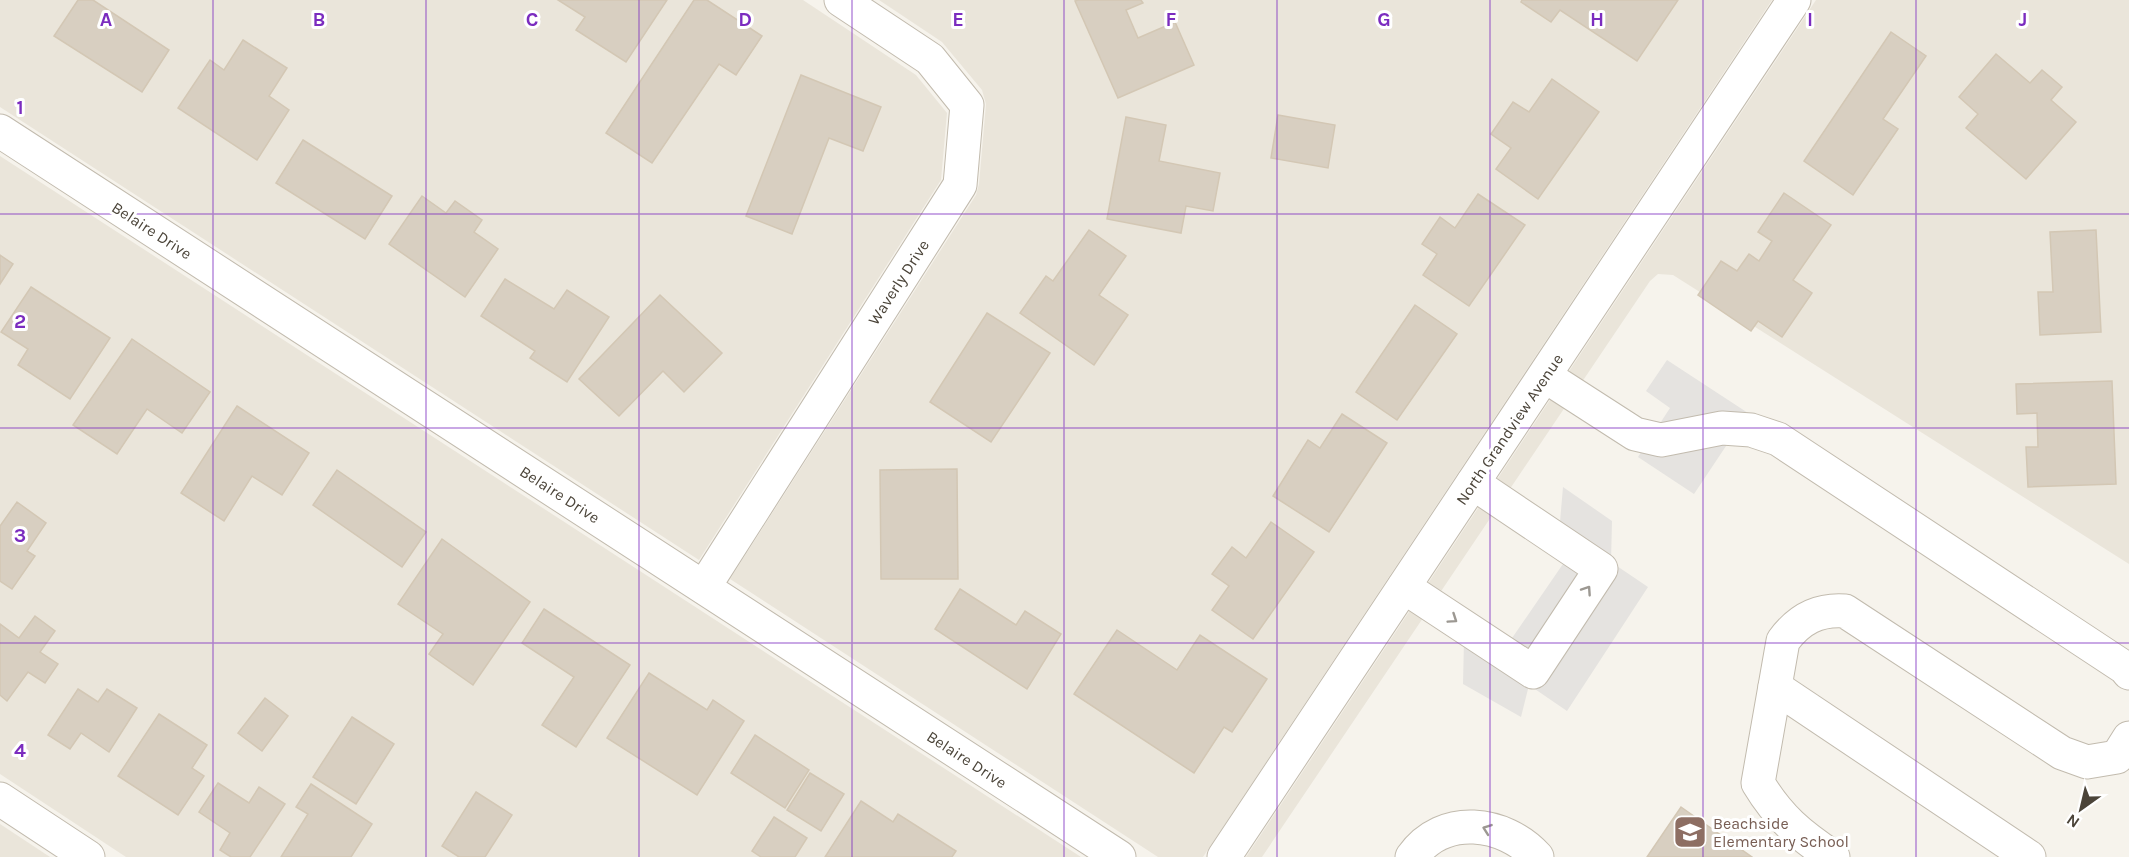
<svg xmlns="http://www.w3.org/2000/svg" width="2129" height="857" font-family="Karla,sans-serif">
<style>
.residential{fill:#eae5da}
.parking{fill:#e5e3e0}
.building{fill:#d8cfc1;stroke:#d3c7b4;stroke-width:1.5}
.lines{fill:none;stroke-linecap:round;stroke-linejoin:round}
.minor-casing{stroke:#c2bbae;stroke-width:35}
.minor{stroke:#fff;stroke-width:33}
.oneway{stroke:#9c9892}
.grid{fill:none;stroke:#7b2cbf;stroke-width:1.5;stroke-opacity:0.55}
.labels{text-anchor:middle;stroke-width:6;stroke-linejoin:round;paint-order:stroke}
.street-label{font-size:16px;fill:#4b4439;stroke:#fff}
.education-label{font-size:16px;fill:#785e54;stroke:#fff;text-anchor:start}
.grid-label{font-size:20px;text-anchor:middle;font-weight:bold;fill:#7b2cbf;stroke:#fff;stroke-width:6;stroke-linejoin:round;paint-order:stroke}
</style>
<rect width="100%" height="100%" fill="#f6f3ec"/>
<g class="residential">
<path d="M0 0H803L916 75 947 113 941 180 699 560 0 107Z"/>
<path d="M879 0H1772L1203 857H1158L730 579 976 195 979 184 986 104 982 90 942 42Z"/>
<path d="M1816 0H2129V564L1673 275 1658 274 1650 281 1262 857H1246Z"/>
<path d="M0 156 1081 857H126L0 774Z"/>
<path d="M0 824 50 857H0Z"/>
</g>
<g class="parking">
<path d="M1667 360 1748 413 1694 494 1638 457 1670 408 1646 391Z"/>
<path d="M1563 487 1612 521 1611 562 1648 587 1567 711 1529 685 1521 717 1463 684 1464 640 1510 641 1565 561 1560 522Z"/>
</g>
<g class="building">
<path d="M78 0H93L169 50 142 92 54 36Z"/>
<path d="M558 0H667L626 62 576 30 585 17Z"/>
<path d="M694 0H707L762 36 736 75 719 64 652 163 606 133Z"/>
<path d="M1078 0H1141L1143 3 1126 10 1138 38 1175 22 1194 65 1118 98 1075 1Z"/>
<path d="M1522 0H1678L1637 61 1560 10 1551 22 1521 2Z"/>
<path d="M1891 32 1926 56 1883 119 1898 129 1853 195 1804 161Z"/>
<path d="M243 40 287 68 269 96 289 110 257 160 178 108 210 60 224 70Z"/>
<path d="M1996 54 2030 83 2042 70 2062 87 2051 100 2076 122 2026 179 1966 128 1978 114 1959 97Z"/>
<path d="M801 75 881 107 863 151 829 138 792 234 746 216Z"/>
<path d="M1552 79 1599 112 1538 199 1496 169 1511 148 1491 134 1513 102 1529 112Z"/>
<path d="M1278 115 1335 125 1328 168 1271 158Z"/>
<path d="M1126 117 1166 125 1159 161 1220 173 1213 211 1186 206 1181 233 1107 219Z"/>
<path d="M303 140 392 196 365 239 276 183Z"/>
<path d="M1784 193 1831 225 1793 280 1812 293 1782 337 1758 321 1751 331 1698 295 1721 261 1737 271 1749 254 1759 261 1772 241 1758 232Z"/>
<path d="M1478 194 1525 225 1469 306 1423 275 1437 254 1422 244 1440 217 1455 228Z"/>
<path d="M422 196 446 213 455 201 482 220 474 232 498 249 465 297 389 244Z"/>
<path d="M1089 230 1126 256 1099 295 1128 315 1094 365 1020 313 1046 276 1053 281Z"/>
<path d="M2096 230 2101 332 2040 335 2038 292H2053L2050 232Z"/>
<path d="M0 255 13 264 0 284Z"/>
<path d="M505 279 554 309 567 290 609 317 567 382 530 358 535 351 481 316Z"/>
<path d="M31 287 110 338 70 399 18 365 28 349 1 332Z"/>
<path d="M660 295 722 353 684 392 663 371 619 416 579 379Z"/>
<path d="M1415 305 1457 334 1397 420 1356 392Z"/>
<path d="M987 313 1050 353 991 442 930 402Z"/>
<path d="M132 339 210 392 182 433 147 409 117 454 73 425Z"/>
<path d="M2112 381 2116 484 2028 487 2026 447H2038L2037 413 2017 414 2016 384Z"/>
<path d="M237 406 309 453 282 495 252 476 224 521 181 493Z"/>
<path d="M1342 414 1387 443 1329 532 1273 496 1308 440 1320 448Z"/>
<path d="M957 469 958 579H881L880 470Z"/>
<path d="M337 470 426 532 402 567 313 505Z"/>
<path d="M17 502 46 523 27 551 35 556 12 589 0 581V526Z"/>
<path d="M1271 522 1314 552 1253 639 1212 610 1229 586 1212 574 1232 547 1246 558Z"/>
<path d="M442 539 530 602 473 685 429 654 443 634 398 604Z"/>
<path d="M960 589 1016 625 1025 611 1061 634 1027 689 935 629Z"/>
<path d="M544 609 630 665 576 747 542 725 574 677 522 643Z"/>
<path d="M35 616 55 631 40 652 58 664 45 683 28 672 7 701 0 695V624L19 638Z"/>
<path d="M1117 630 1177 670 1200 635 1267 679 1232 732 1224 727 1194 773 1074 694Z"/>
<path d="M649 673 707 710 713 700 744 721 697 795 607 738Z"/>
<path d="M78 689 98 702 107 689 137 708 109 752 81 733 70 749 48 735Z"/>
<path d="M265 698 288 716 262 751 238 733Z"/>
<path d="M159 714 207 745 192 768 204 776 178 815 118 776Z"/>
<path d="M352 717 394 744 356 804 313 777Z"/>
<path d="M755 735 809 770 785 808 731 773Z"/>
<path d="M810 773 844 794 821 831 787 810Z"/>
<path d="M218 783 249 803 259 787 285 804 250 857H231L220 850 230 833 199 812Z"/>
<path d="M311 784 372 824 351 857H281L308 814 296 807Z"/>
<path d="M476 792 512 815 485 857H459L442 846Z"/>
<path d="M861 801 893 822 898 814 956 851 952 857H825Z"/>
<path d="M1681 807 1752 857H1647Z"/>
<path d="M774 817 807 838 795 857H761L752 851Z"/>
</g>
<g class="lines">
<g class="minor-casing">
<g id="minor">
<path d="M0 131 1119 857"/>
<path d="M1545 376 1635 434 1661 440 1722 428 1751 430 1778 439 2125 668 2129 673"/>
<path d="M704 587 960 185 967 105 930 59 841 0"/>
<path d="M1404 587 1533 672 1601 569 1473 483"/>
<path d="M1775 687 2029 857"/>
<path d="M0 799 88 857"/>
<path d="M1224 857 1794 0"/>
<path d="M1412 857C1443 813 1504 821 1537 857"/>
<path d="M1833 857C1800 835 1779 818 1758 783L1783 641C1799 619 1818 609 1845 611L2062 753 2087 762 2117 757 2129 738"/>
</g>
</g>
<use href="#minor" class="minor"/>
</g>
<defs><path id="oneway-chevron" d="M-2-3.5L2.5 0L-2 3.5" fill="none" stroke-width="1.6" stroke-linecap="round" stroke-linejoin="round" transform="scale(1.5)"/></defs>
<g class="oneway">
<use href="#oneway-chevron" transform="translate(1587 590) rotate(-56)"/>
<use href="#oneway-chevron" transform="translate(1453 619) rotate(34)"/>
<use href="#oneway-chevron" transform="translate(1487 829) rotate(-160)"/>
</g>
<path class="grid" d="M213 0V857M426 0V857M639 0V857M852 0V857M1064 0V857M1277 0V857M1490 0V857M1703 0V857M1916 0V857M0 214H2129M0 428H2129M0 643H2129"/>
<defs>
<g id="school-square" transform="scale(1.725)"><rect x="-9" y="-9" width="18" height="18" rx="4" fill="#8d6e63" stroke="#fff"/><path d="M0-5L7-2L0 1L-7-2ZM-4 1L0 2.5L4 1V4Q0 6-4 4Z" fill="#fff"/></g>
</defs>
<g fill-rule="evenodd">
<use href="#school-square" x="1690" y="832"/>
</g>
<g class="labels">
<g class="street-label">
<text transform="translate(152 230) rotate(33)" y="6">Belaire Drive</text>
<text transform="translate(898 282) rotate(-57)" y="6">Waverly Drive</text>
<text transform="translate(1509 429) rotate(-56)" y="6">North Grandview Avenue</text>
<text transform="translate(560 494) rotate(33)" y="6">Belaire Drive</text>
<text transform="translate(967 759) rotate(33)" y="6">Belaire Drive</text>
</g>
<g class="education-label">
<text x="1713" y="829">Beachside<tspan x="1713" dy="18">Elementary School</tspan></text>
</g>
</g>
<g class="grid-label">
<text x="106" y="26">A</text>
<text x="319" y="26">B</text>
<text x="532" y="26">C</text>
<text x="745" y="26">D</text>
<text x="958" y="26">E</text>
<text x="1171" y="26">F</text>
<text x="1384" y="26">G</text>
<text x="1597" y="26">H</text>
<text x="1810" y="26">I</text>
<text x="2023" y="26">J</text>
<text x="20" y="114">1</text>
<text x="20" y="328">2</text>
<text x="20" y="542">3</text>
<text x="20" y="757">4</text>
</g>
<g transform="translate(2081 809) rotate(214)" stroke="#ffffff" stroke-width="4.5" paint-order="stroke">
<path d="M0-4.5L10 22L0 15L-10 22Z" fill="#4b4439"/>
<text y="-9" font-size="16" font-weight="bold" text-anchor="middle" fill="#4b4439">N</text>
</g>
</svg>
